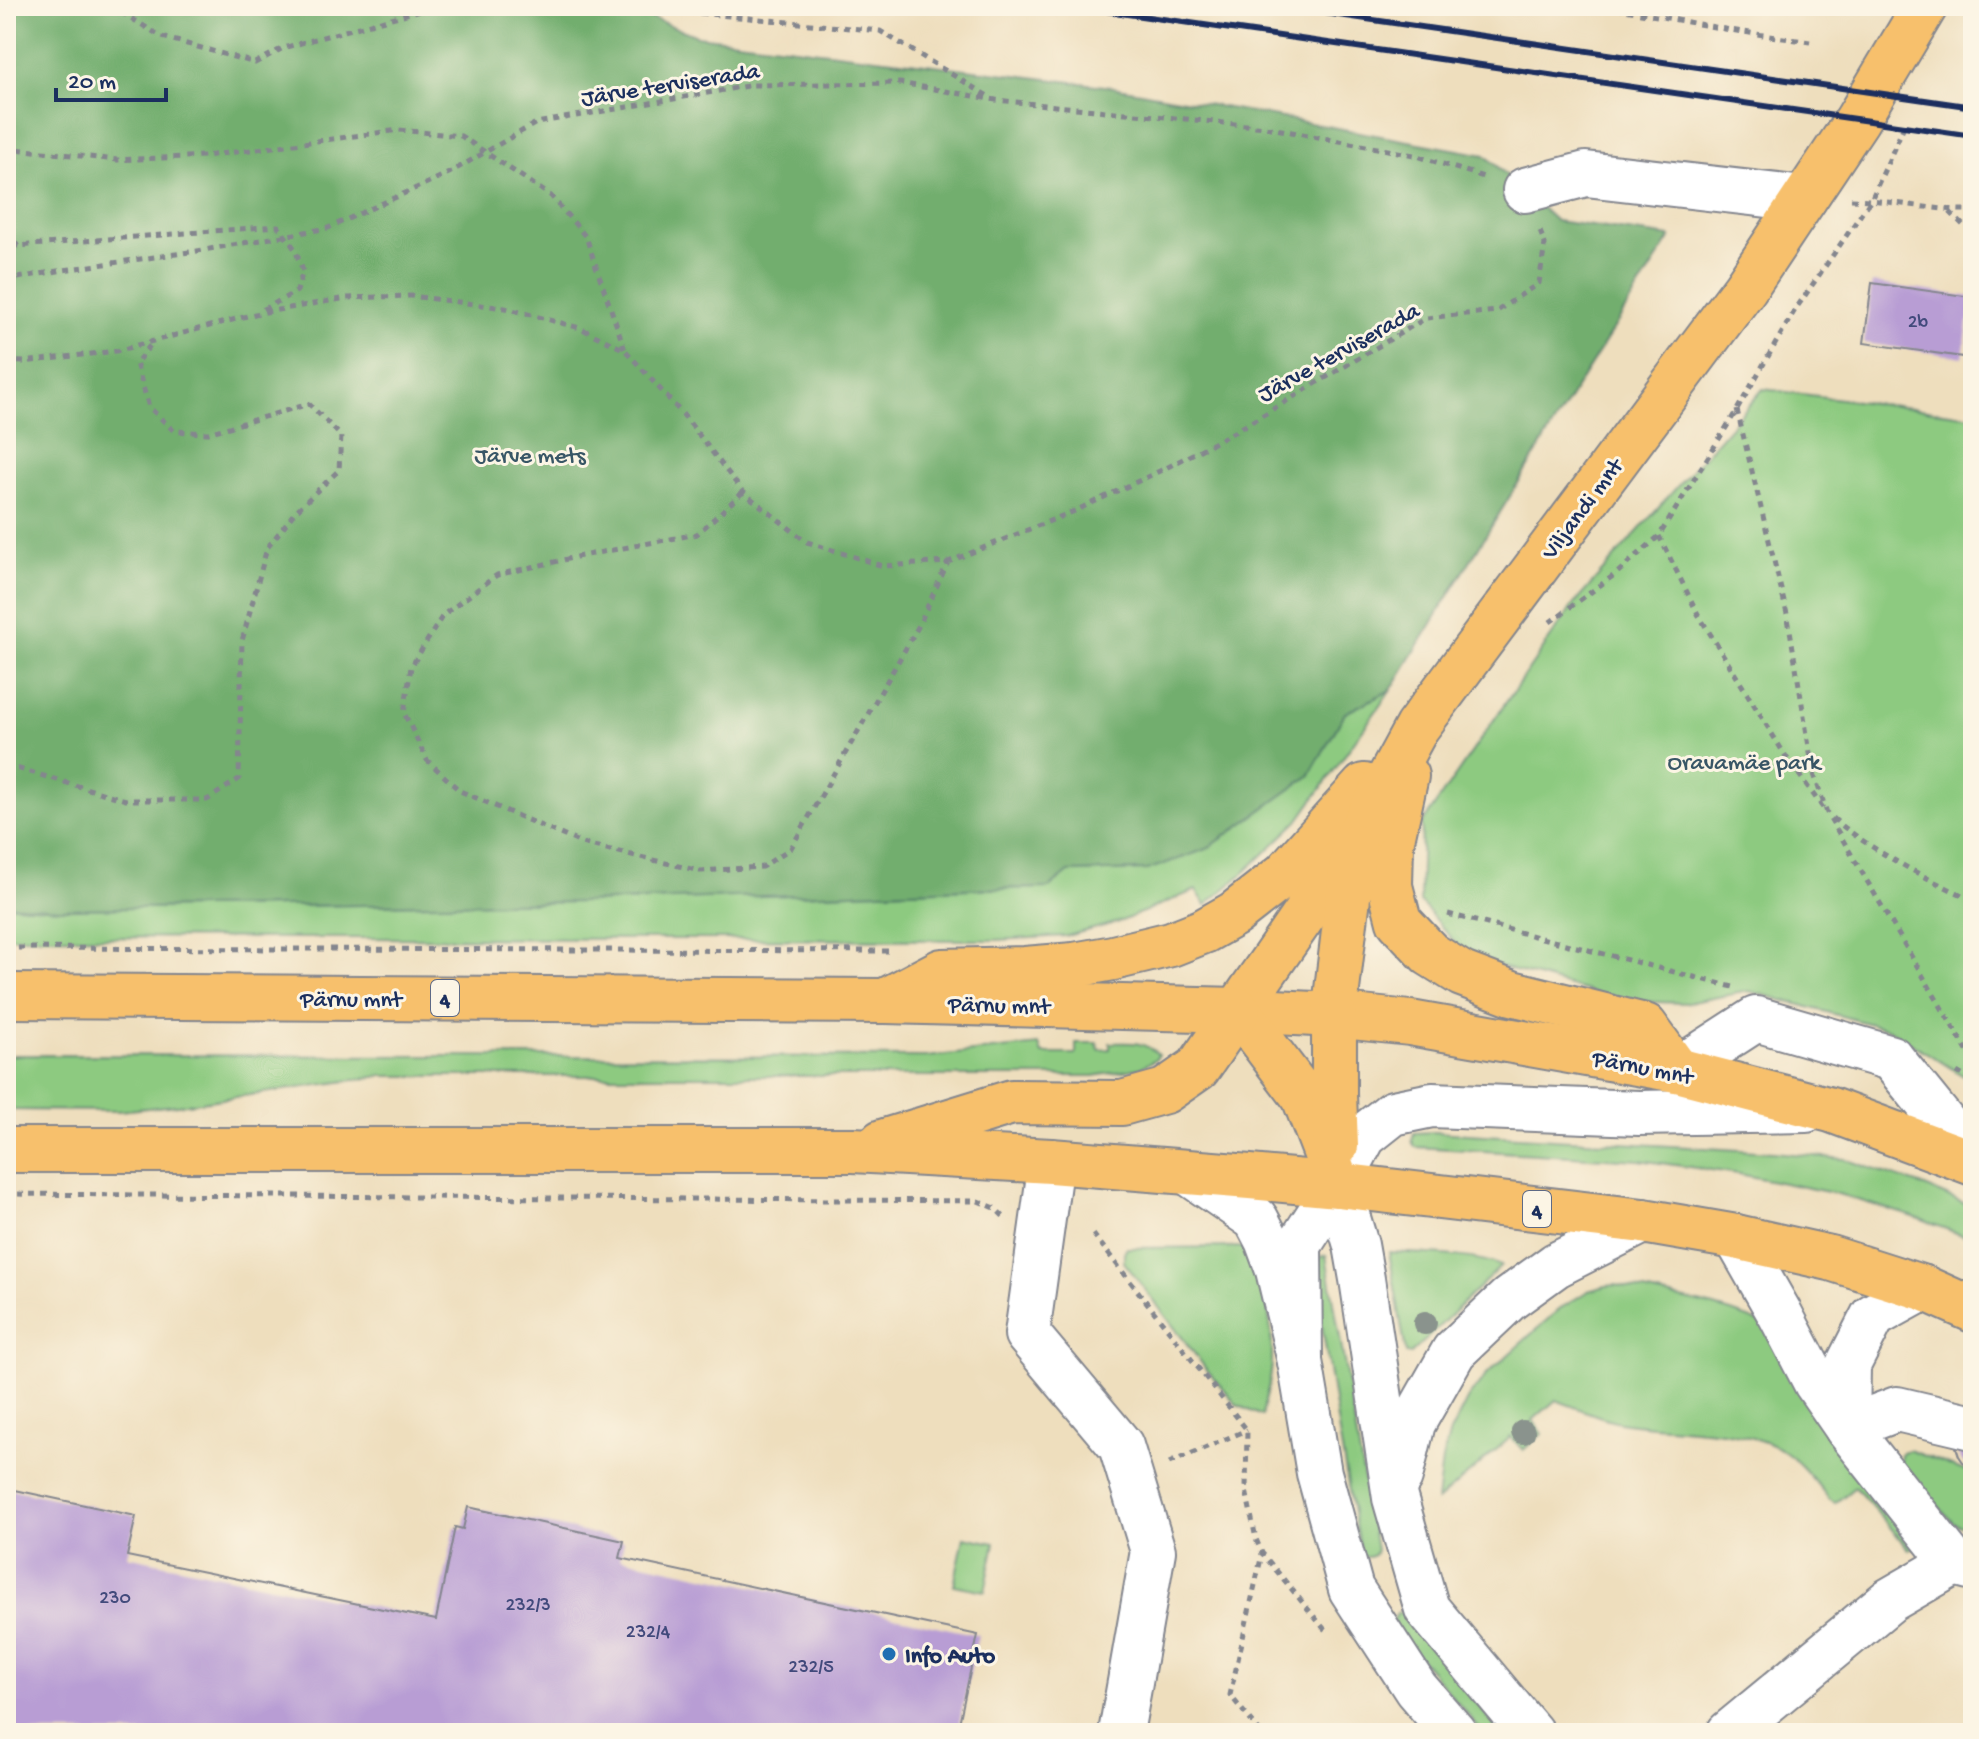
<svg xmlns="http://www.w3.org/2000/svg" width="1979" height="1739" font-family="'Gochi Hand',sans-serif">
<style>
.green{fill:#8dca80;stroke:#547c6f;stroke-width:2}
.forest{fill:#72ae6e;stroke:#466e66;stroke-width:2}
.building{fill:#b89dd4}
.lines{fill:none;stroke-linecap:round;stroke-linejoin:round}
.minor-casing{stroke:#84868e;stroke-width:48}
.major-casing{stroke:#84868e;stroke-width:48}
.highway-casing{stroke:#84868e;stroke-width:48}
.path{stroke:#84868e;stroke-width:5;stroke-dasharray:6 6;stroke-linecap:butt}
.minor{stroke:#fff;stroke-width:44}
.major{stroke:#f7c06c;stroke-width:44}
.highway{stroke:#f7c06c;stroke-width:44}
.rail{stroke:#1b2f5e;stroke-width:6}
.tree{fill:#8a938d}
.poi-dot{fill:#1f6fb2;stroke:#fcf5e5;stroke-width:3}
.labels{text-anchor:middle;stroke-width:6;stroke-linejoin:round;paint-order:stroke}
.number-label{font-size:20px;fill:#424a7c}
.shield{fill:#fcf5e5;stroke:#5e6a86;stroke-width:2}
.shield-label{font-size:22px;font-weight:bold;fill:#1b2f5e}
.street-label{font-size:24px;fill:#1b2f5e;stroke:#fcf5e5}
.park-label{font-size:24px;fill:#385666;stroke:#fcf5e5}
.poi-label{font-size:24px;font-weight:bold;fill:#1b2f5e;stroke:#fcf5e5;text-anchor:start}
</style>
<rect width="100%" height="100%" fill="#fcf5e5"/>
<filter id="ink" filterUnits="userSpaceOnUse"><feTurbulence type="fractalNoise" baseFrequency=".0125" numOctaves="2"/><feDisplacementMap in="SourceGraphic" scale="16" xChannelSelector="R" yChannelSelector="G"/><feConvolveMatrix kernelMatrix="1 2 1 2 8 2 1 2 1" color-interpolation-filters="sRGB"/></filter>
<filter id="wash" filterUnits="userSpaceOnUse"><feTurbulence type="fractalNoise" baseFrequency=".006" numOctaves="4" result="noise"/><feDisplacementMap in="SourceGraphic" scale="32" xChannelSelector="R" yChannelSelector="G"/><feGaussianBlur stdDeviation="1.8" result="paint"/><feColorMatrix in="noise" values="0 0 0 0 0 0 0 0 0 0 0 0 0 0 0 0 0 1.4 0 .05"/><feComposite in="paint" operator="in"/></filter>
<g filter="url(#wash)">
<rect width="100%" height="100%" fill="#eedebd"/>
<g class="green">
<path d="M1763 389 1973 416V1082L1889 1029 1749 991 1687 1003 1624 1001 1468 958 1420 902 1422 824 1574 604Z"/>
<path d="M1391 690 1298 821 1247 870 1206 905 1196 890 1119 922 1067 936 996 940 6 937V905L60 909 585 902 968 889 1049 888 1068 872 1147 870 1309 776 1345 713Z"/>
<path d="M1076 1043H1097L1099 1050 1110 1049V1043C1130 1043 1142 1040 1158 1054L1157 1058 1140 1068 1094 1076H381L187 1104 118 1111 6 1110V1055L926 1057 1039 1045 1042 1054H1076Z"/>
<path d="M1434 1132 1773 1152 1844 1159 1920 1185 1973 1207V1239L1914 1217 1838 1194 1739 1174 1639 1160 1415 1147 1412 1141 1414 1133Z"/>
<path d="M1255 1247C1263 1284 1273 1322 1272 1360 1272 1379 1265 1398 1262 1416L1237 1405 1207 1370 1124 1262V1253L1127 1248Z"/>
<path d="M1389 1252C1420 1254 1474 1254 1501 1266L1411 1354 1406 1353Z"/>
<path d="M1326 1255 1376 1550 1374 1555 1369 1557H1363L1360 1552 1340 1439 1313 1269 1319 1257Z"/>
<path d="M1616 1285C1669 1297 1725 1305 1774 1329L1916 1547 1909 1549 1855 1487 1835 1503 1830 1500C1816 1483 1802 1463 1783 1451 1744 1426 1672 1430 1626 1423 1603 1420 1578 1408 1556 1400L1533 1420 1542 1434 1523 1450 1511 1437 1437 1501 1442 1460 1450 1433 1468 1398 1488 1373 1558 1310 1588 1291 1606 1286Z"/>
<path d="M1909 1450 1973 1474V1531L1953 1523 1900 1463 1901 1454Z"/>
<path d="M964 1537 995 1543 985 1591 954 1585Z"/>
<path d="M1398 1613H1403L1501 1733H1483L1392 1625 1395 1617Z"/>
</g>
<path class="forest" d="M6 6H622L697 36 1113 87 1485 155 1556 221 1671 237 1585 374 1391 690 1345 713 1309 776 1207 849 1147 870 1069 872 1049 888 968 889 585 902 60 909 6 905Z"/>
<g id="blocks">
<g class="building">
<path d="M1872 283 1972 297 1963 357 1864 343Z"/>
<path d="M1973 1430V1468L1963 1462 1959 1456 1956 1447 1957 1439Z"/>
<path d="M6 1488 136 1516 127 1556 436 1620 455 1527 463 1529 468 1507 624 1541 620 1558 978 1635 957 1733H6Z"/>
</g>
</g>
</g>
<g filter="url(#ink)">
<use href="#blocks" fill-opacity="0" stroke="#84868e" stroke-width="2"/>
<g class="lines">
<g class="minor-casing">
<g id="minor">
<path d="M1525 190 1586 174 1804 199"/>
<path d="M1677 1070 1756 1019 1891 1058 1973 1159"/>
<path d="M1051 1161 1027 1334 1121 1446 1153 1551 1121 1733"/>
<path d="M1189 1173 1256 1219 1267 1240 1278 1270 1300 1361 1319 1473 1351 1589 1416 1689 1454 1733"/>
<path d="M1338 1185 1356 1245 1362 1279 1395 1498 1427 1609 1531 1733"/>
<path d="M1736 1237 1780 1314 1816 1383 1847 1428 1954 1563"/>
<path d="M1300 1361 1299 1245 1338 1185 1364 1136 1393 1113 1432 1105 1639 1113 1806 1110"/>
<path d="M1847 1428 1848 1365 1873 1316 1924 1288"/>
<path d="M1847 1428 1897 1409 1973 1427"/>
<path d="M1400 1477 1413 1423 1454 1351 1509 1299 1556 1265 1643 1221"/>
<path d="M1729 1733 1890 1600 1954 1563 1973 1568"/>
</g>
</g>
<g class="major-casing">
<g id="major">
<path d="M1406 776 1391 844 1390 886 1399 921 1430 954 1462 974 1512 993 1645 1026 1677 1070"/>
<path d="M885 1001 942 971 1025 969 1074 965 1113 958 1171 944 1204 931 1234 914 1285 874 1364 786"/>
<path d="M1238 1010 1355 841 1417 727 1745 288 1857 120 1925 6"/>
<path d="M1334 1015 1354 847"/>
</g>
</g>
<g class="highway-casing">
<g id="highway">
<path d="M6 996 885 1001 1238 1010 1334 1015 1410 1023 1677 1070 1831 1110 1973 1163"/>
<path d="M1238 1010 1304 1097 1338 1185"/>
<path d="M1334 1015V1094L1336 1146"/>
<path d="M882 1142 1012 1102 1122 1103 1165 1091 1198 1068 1238 1010"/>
<path d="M6 1150H853L1051 1161 1250 1177 1338 1185 1643 1221 1736 1237 1830 1258 1924 1288 1973 1310"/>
</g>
</g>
<g class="path">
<path d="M111 6 162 37 255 63 283 48 435 6"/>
<path d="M628 6 880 31 991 98"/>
<path d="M1604 6 1730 30 1810 42"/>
<path d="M6 148 117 160 205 156 399 130 461 136 551 196 586 237 625 350"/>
<path d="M1851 199C1892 200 1932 211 1973 210"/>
<path d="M1950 212 1973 235"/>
<path d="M6 233 18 246 278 226 295 249 303 271 297 291 259 312"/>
<path d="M6 280 63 270 204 250 328 228 449 173 536 123 753 85 900 83 996 100 1265 127 1414 155 1487 178"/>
<path d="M6 361 24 362 116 351 255 314 347 298 411 296 505 308 580 328 625 350 685 417 743 492 807 542 883 566 948 562 1077 510 1166 468 1236 431 1426 318 1497 311 1539 283 1545 244 1538 226"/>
<path d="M1737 410 1788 618 1813 771 1827 813 1973 1061"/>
<path d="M743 492 697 534 576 557 497 575 443 615 411 667 404 713 427 760 460 791 581 843 700 871 762 867 791 848 918 627 948 562"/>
<path d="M1659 536 1698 614 1785 755 1823 808"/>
<path d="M1550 622 1617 573 1659 536 1737 410 1795 310 1871 200 1904 126"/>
<path d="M6 765 126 800H207L239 779 242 641 267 548 295 512 339 470 341 436 309 404 208 433 174 431 149 407 136 363 153 342"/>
<path d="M1833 818C1871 851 1927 879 1973 900"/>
<path d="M1448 914 1733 987"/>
<path d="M6 948 889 951"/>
<path d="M1957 1072 1973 1082"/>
<path d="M6 1194 978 1201 995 1208 1004 1217"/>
<path d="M1093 1234 1247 1430 1246 1490 1256 1539 1262 1553 1326 1631"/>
<path d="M1169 1463 1247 1430"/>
<path d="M1261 1733 1230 1695 1262 1554"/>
</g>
<use href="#minor" class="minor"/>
<use href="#major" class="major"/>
<use href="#highway" class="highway"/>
<g class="rail">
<path d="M1072 6 1973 136"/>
<path d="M1277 6 1973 107"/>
</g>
</g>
<g class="tree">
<circle cx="1425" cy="1323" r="12"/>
<circle cx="1523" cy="1432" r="12"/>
</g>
</g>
<circle class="poi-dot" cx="889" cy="1654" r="8"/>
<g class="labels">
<g class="number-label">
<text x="1918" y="327">2b</text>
<text x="115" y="1603">230</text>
<text x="528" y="1610">232/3</text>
<text x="648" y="1637">232/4</text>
<text x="811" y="1672">232/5</text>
</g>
<g class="shield">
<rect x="431" y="980" width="28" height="36" rx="6"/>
<rect x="1523" y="1191" width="28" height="36" rx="6"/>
</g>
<g class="shield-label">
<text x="445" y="1006">4</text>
<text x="1537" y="1217">4</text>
</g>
<g class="street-label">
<text transform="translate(670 83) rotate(-9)" y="8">Järve terviserada</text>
<text transform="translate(1338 351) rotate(-29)" y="8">Järve terviserada</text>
<text transform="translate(1581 508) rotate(-53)" y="8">Viljandi mnt</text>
<text x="351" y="1006">Pärnu mnt</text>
<text transform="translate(999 1004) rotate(1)" y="8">Pärnu mnt</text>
<text transform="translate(1643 1066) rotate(11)" y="8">Pärnu mnt</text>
</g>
<g class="park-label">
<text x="530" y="462">Järve mets</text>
<text x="1744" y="769">Oravamäe park</text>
</g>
<g class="poi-label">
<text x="905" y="1662">Info Auto</text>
</g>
</g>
<rect width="1979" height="1739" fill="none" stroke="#fcf5e5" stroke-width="32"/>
<path d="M56 88v12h110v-12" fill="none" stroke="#1b2f5e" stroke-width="4"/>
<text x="68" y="88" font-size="24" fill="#1b2f5e" stroke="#fcf5e5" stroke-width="6" paint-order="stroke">20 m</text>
</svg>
